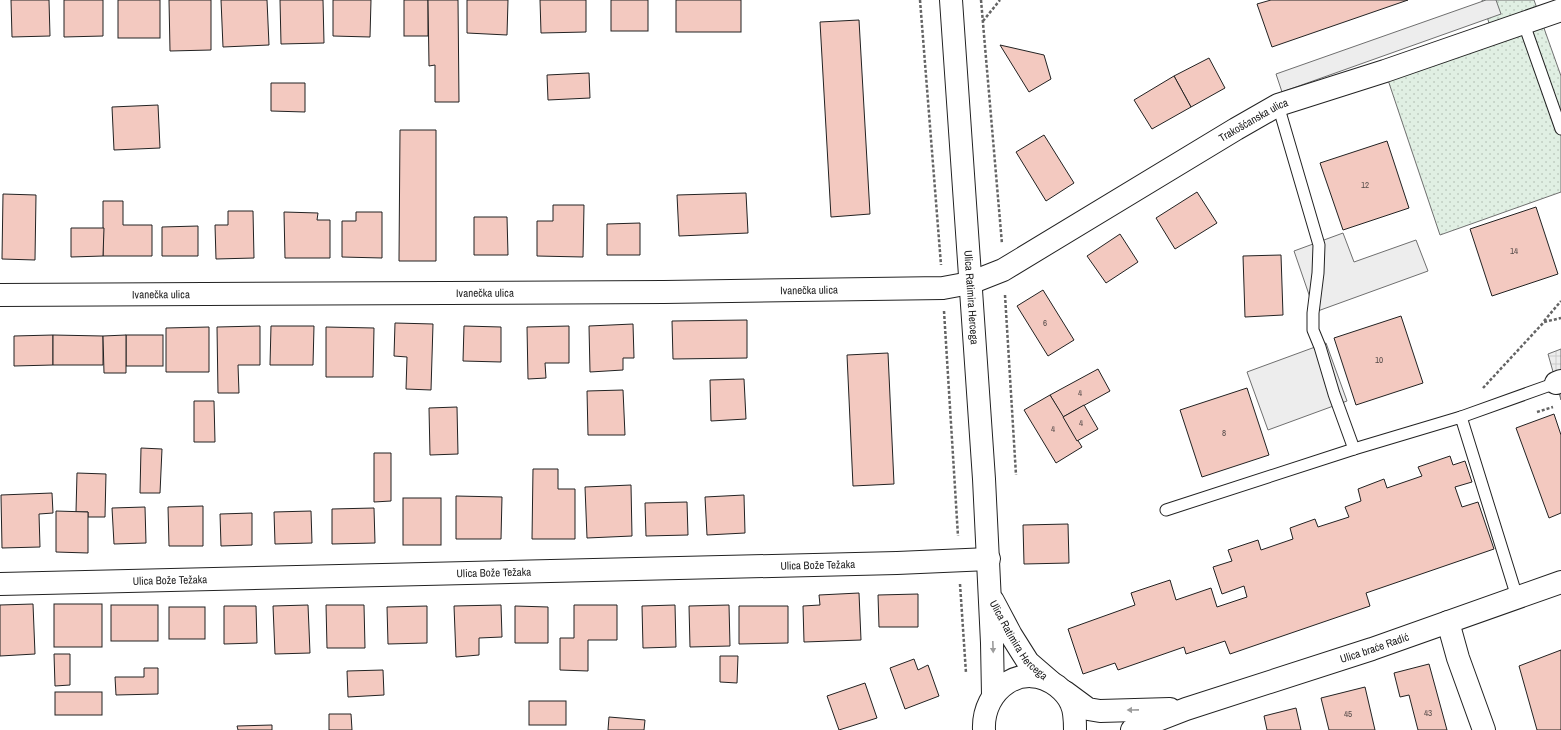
<svg xmlns="http://www.w3.org/2000/svg" width="1561" height="730" font-family="'Archivo Narrow',sans-serif">
<style>
.grass{fill:url(#grass-dots);stroke:#6f6f6f}
.parking{fill:#ededed;stroke:#6f6f6f}
.plaza{fill:url(#plaza-grid);stroke:#6f6f6f}
.building{fill:#f3c9c0;stroke:#222}
.lines{fill:none;stroke-linecap:round;stroke-linejoin:round}
.lane-casing{stroke:#222;stroke-width:13}
.street-casing{stroke:#222;stroke-width:24}
.secondary-casing{stroke:#222;stroke-width:24}
.path{stroke:#646464;stroke-width:2.5;stroke-dasharray:3 2;stroke-linecap:butt}
.lane{stroke:#fff;stroke-width:11}
.street{stroke:#fff;stroke-width:22}
.secondary{stroke:#fff;stroke-width:22}
.oneway{fill:#9c9c9c}
.labels{text-anchor:middle;stroke-width:3;stroke-linejoin:round;paint-order:stroke}
.number-label{font-size:9px;fill:#564c4a}
.street-label{font-size:11px;fill:#222;stroke:#fff}
</style>
<defs>
<pattern id="grass-dots" width="8" height="8" patternUnits="userSpaceOnUse"><rect width="8" height="8" fill="#e0efe3"/><path d="M2 2h.1M6 6h.1" fill="none" stroke="#c0cdc2" stroke-width="1.8" stroke-linecap="round"/></pattern>
<pattern id="plaza-grid" width="8" height="8" patternUnits="userSpaceOnUse"><rect width="8" height="8" fill="#ededed"/><path d="M0 4h8M4 0v8" fill="none" stroke="#cbcbcb"/></pattern>
</defs>
<rect width="100%" height="100%" fill="#fff"/>
<path class="grass" d="M1482 0H1534L1561 76V192L1440 235 1385 71 1492 33Z"/>
<g class="parking">
<path d="M1486 0H1496L1501 14 1282 92 1276 74Z"/>
<path d="M1343 233 1354 262 1416 240 1428 271 1315 312 1294 251Z"/>
<path d="M1326 343 1347 401 1268 430 1247 372Z"/>
</g>
<path class="plaza" d="M1561 349V400L1548 354Z"/>
<g class="building">
<path d="M11 0H49L50 36 12 37Z"/>
<path d="M64 0H103V36L64 37Z"/>
<rect x="118" y="0" width="42" height="38"/>
<path d="M169 0H211V50L170 51Z"/>
<path d="M221 0H267L269 45 223 47Z"/>
<path d="M280 0H323L324 43 281 44Z"/>
<path d="M333 0H371L370 37 333 36Z"/>
<rect x="404" y="0" width="24" height="36"/>
<path d="M428 0H458L459 102H435V65L429 66Z"/>
<path d="M467 0H508L507 35 467 33Z"/>
<path d="M540 0H586V32L541 33Z"/>
<rect x="611" y="0" width="37" height="31"/>
<rect x="676" y="0" width="65" height="32"/>
<path d="M1271 0H1408L1272 47 1257 4Z"/>
<path d="M859 20 870 214 831 217 820 22Z"/>
<path d="M1000 45 1044 55 1051 79 1029 92Z"/>
<path d="M1209 58 1225 88 1191 107 1174 76Z"/>
<path d="M589 73 590 98 548 100 547 75Z"/>
<path d="M1174 76 1191 107 1152 129 1134 100Z"/>
<path d="M271 83H305V112L271 111Z"/>
<path d="M158 105 160 148 114 150 112 107Z"/>
<path d="M400 130H436V261H399Z"/>
<path d="M1044 135 1074 183 1046 201 1016 152Z"/>
<path d="M1387 141 1409 208 1343 230 1320 163Z"/>
<path d="M1197 192 1217 223 1175 249 1156 218Z"/>
<path d="M746 193 748 233 679 236 677 195Z"/>
<path d="M3 194 36 195 35 260 2 259Z"/>
<path d="M103 201H123V225H152V256H103Z"/>
<path d="M553 205H584L583 257 537 256V221H553Z"/>
<path d="M1536 207 1558 274 1492 296 1470 229Z"/>
<path d="M228 211H253L254 258 216 259 215 225H228Z"/>
<path d="M284 212 318 213 317 220H330V258H285Z"/>
<path d="M356 212H382V258L342 257V221H356Z"/>
<path d="M474 217H507L508 255H474Z"/>
<path d="M640 223V255H607V224Z"/>
<path d="M198 226V256H162V227Z"/>
<path d="M71 228H104L103 256 71 257Z"/>
<path d="M1120 234 1138 262 1106 283 1087 256Z"/>
<path d="M1281 255 1283 315 1245 317 1243 256Z"/>
<path d="M1043 290 1074 340 1048 356 1017 306Z"/>
<path d="M1401 316 1423 383 1356 405 1334 338Z"/>
<path d="M747 320V358L673 359 672 321Z"/>
<path d="M395 323 433 324 431 390 406 389 407 357 394 356Z"/>
<path d="M633 324 634 358H623V370L590 372 589 326Z"/>
<path d="M260 326V365H238L239 393H218L217 327Z"/>
<path d="M271 326H314L313 365H270Z"/>
<path d="M464 326 501 327V362L463 361Z"/>
<path d="M569 326V363H545L546 378 528 379 527 327Z"/>
<path d="M209 327V372H166V328Z"/>
<path d="M326 327 374 328 373 377H326Z"/>
<path d="M53 335V365L14 366V336Z"/>
<path d="M53 335 103 336V365H53Z"/>
<rect x="126" y="335" width="37" height="31"/>
<path d="M126 335V373H104L103 336Z"/>
<path d="M888 353 894 484 853 486 847 355Z"/>
<path d="M1098 369 1110 391 1063 417 1050 395Z"/>
<path d="M744 379 746 419 711 421 710 380Z"/>
<path d="M1247 388 1269 455 1202 477 1180 410Z"/>
<path d="M623 390 625 435H588L587 391Z"/>
<path d="M1050 395 1082 447 1056 463 1024 410Z"/>
<path d="M194 401H214L215 442H194Z"/>
<path d="M1084 405 1098 429 1077 441 1063 417Z"/>
<path d="M457 407 458 454 430 455 429 408Z"/>
<path d="M1554 414 1561 435V513L1549 518 1516 428Z"/>
<path d="M141 448 162 449 160 493H140Z"/>
<path d="M374 453H391V501L374 502Z"/>
<path d="M1450 456 1453 465 1465 461 1472 482 1455 487 1462 507 1478 502 1494 549 1366 593 1370 606 1230 654 1225 641 1186 654 1184 647 1118 670 1115 663 1083 674 1068 629 1135 605 1131 593 1170 580 1176 600 1211 588 1217 607 1247 597 1244 586 1222 594 1213 567 1232 561 1228 550 1258 540 1261 550 1293 539 1290 528 1315 519 1318 527 1349 517 1345 507 1361 501 1358 489 1384 479 1387 488 1422 476 1418 467Z"/>
<path d="M533 469H558V489H575V539H532Z"/>
<path d="M77 473 106 474 105 517H88V512H76Z"/>
<path d="M631 485 632 536 587 538 585 487Z"/>
<path d="M52 493 53 513 39 514 40 547 2 548 1 495Z"/>
<path d="M744 495 745 533 707 535 705 497Z"/>
<path d="M456 496 502 497 501 539H456Z"/>
<rect x="403" y="498" width="38" height="47"/>
<path d="M687 502 688 535 646 536 645 503Z"/>
<path d="M203 506V546H169L168 507Z"/>
<path d="M145 507 146 543 114 544 112 508Z"/>
<path d="M374 508 375 543 332 544V509Z"/>
<path d="M56 511 88 512V553L56 552Z"/>
<path d="M311 511 312 543 275 544 274 512Z"/>
<path d="M252 513V545L221 546 220 514Z"/>
<path d="M1068 524 1069 563 1024 564 1023 525Z"/>
<path d="M859 593 861 640 804 642 803 606 820 605 819 595Z"/>
<path d="M918 594V627H879L878 595Z"/>
<path d="M33 604 35 654 0 656V605Z"/>
<rect x="54" y="604" width="48" height="43"/>
<rect x="111" y="605" width="47" height="36"/>
<path d="M308 605 310 653 275 654 273 606Z"/>
<path d="M326 605H364L365 648H327Z"/>
<path d="M501 605 502 637 479 638V655L456 657 454 606Z"/>
<path d="M574 605H617V640H588V671L560 670V638H574Z"/>
<path d="M675 605 676 647 643 648 642 606Z"/>
<path d="M729 605 730 646 690 647 689 606Z"/>
<path d="M224 606H256L257 643 224 644Z"/>
<path d="M427 606V643L388 644 387 607Z"/>
<path d="M515 606 548 607V643H515Z"/>
<path d="M739 606H788V643L739 644Z"/>
<rect x="169" y="607" width="36" height="32"/>
<path d="M1561 650V730H1537L1519 666Z"/>
<path d="M54 654H70V685L55 686Z"/>
<path d="M720 656H738L737 683 720 682Z"/>
<path d="M914 659 918 670 928 665 939 696 905 709 890 668Z"/>
<path d="M1429 664 1447 730H1418L1409 695 1400 697 1394 673Z"/>
<path d="M144 668H158V694L116 695 115 677H144Z"/>
<path d="M383 670 384 695 348 697 347 671Z"/>
<path d="M865 683 877 718 839 730 827 696Z"/>
<path d="M1365 687 1375 730H1329L1321 698Z"/>
<rect x="55" y="692" width="47" height="23"/>
<rect x="529" y="701" width="37" height="24"/>
<path d="M1296 708 1301 730H1267L1264 716Z"/>
<path d="M329 714H351L352 730H329Z"/>
<path d="M609 717 645 720 644 730H608Z"/>
<path d="M272 725V730H238L237 726Z"/>
</g>
<g class="lines">
<g class="lane-casing">
<g id="lane">
<path d="M1524 24 1561 129"/>
<path d="M1278 105 1319 245 1318 273 1313 313V330L1320 347 1334 394 1354 449"/>
<path d="M1461 417 1556 383"/>
<path d="M1166 510 1354 449 1461 417 1517 597"/>
</g>
</g>
<g class="street-casing">
<g id="street">
<path id="s1" d="M0 295 664 292 943 288 970 283 1003 270 1236 129 1278 105 1385 71 1561 10"/>
<path d="M1556 383 1561 381"/>
<path id="s2" d="M0 584 897 563 989 559"/>
<path d="M1448 622 1458 658 1484 730"/>
</g>
</g>
<g class="secondary-casing">
<g id="secondary">
<path id="s3" d="M951 0 984 479 992 643 993 695"/>
<path id="s4" d="M993 601 1011 635 1028 662 1050 681"/>
<path d="M1065 692 1088 709 1100 711 1170 709"/>
<path d="M984 730C982 689 1023 660 1057 686 1062 690 1068 696 1071 703 1075 711 1075 721 1075 730"/>
<path id="s5" d="M1132 730 1186 709 1372 649 1561 582"/>
</g>
</g>
<g class="path">
<path d="M920 0 941 265"/>
<path d="M981 0 1002 244"/>
<path d="M983 21 1000 0"/>
<path d="M1005 295 1016 475"/>
<path d="M944 311 958 536"/>
<path d="M1544 321 1561 301"/>
<path d="M1483 388 1544 322 1561 318"/>
<path d="M1537 412 1553 407"/>
<path d="M960 584 966 673"/>
</g>
<use href="#lane" class="lane"/>
<use href="#street" class="street"/>
<use href="#secondary" class="secondary"/>
</g>
<defs><path id="oneway-solid" d="M-6-.8H1V-3.2L6.5 0L1 3.2V.8H-6Z"/></defs>
<g class="oneway">
<use href="#oneway-solid" transform="translate(993 647) rotate(88)"/>
<use href="#oneway-solid" transform="translate(1133 710) rotate(179)"/>
</g>
<g class="labels">
<g class="number-label">
<text x="1365" y="188">12</text>
<text x="1514" y="254">14</text>
<text x="1045" y="326">6</text>
<text x="1379" y="363">10</text>
<text x="1080" y="396">4</text>
<text x="1081" y="426">4</text>
<text x="1053" y="432">4</text>
<text x="1224" y="436">8</text>
<text x="1428" y="716">43</text>
<text x="1348" y="717">45</text>
</g>
<g class="street-label">
<text dy="4" stroke="none"><textPath href="#s1" startOffset="1298">Trakošćanska ulica</textPath></text>
<text dy="4" stroke="none"><textPath href="#s1" startOffset="809">Ivanečka ulica</textPath></text>
<text dy="4" stroke="none"><textPath href="#s1" startOffset="485">Ivanečka ulica</textPath></text>
<text dy="4" stroke="none"><textPath href="#s1" startOffset="161">Ivanečka ulica</textPath></text>
<text dy="4" stroke="none"><textPath href="#s3" startOffset="298">Ulica Ratimira Hercega</textPath></text>
<text dy="4" stroke="none"><textPath href="#s2" startOffset="818">Ulica Bože Težaka</textPath></text>
<text dy="4" stroke="none"><textPath href="#s2" startOffset="494">Ulica Bože Težaka</textPath></text>
<text dy="4" stroke="none"><textPath href="#s2" startOffset="170">Ulica Bože Težaka</textPath></text>
<text dy="4" stroke="none"><textPath href="#s4" startOffset="47">Ulica Ratimira Hercega</textPath></text>
<text dy="4" stroke="none"><textPath href="#s5" startOffset="256">Ulica braće Radić</textPath></text>
</g>
</g>
</svg>
